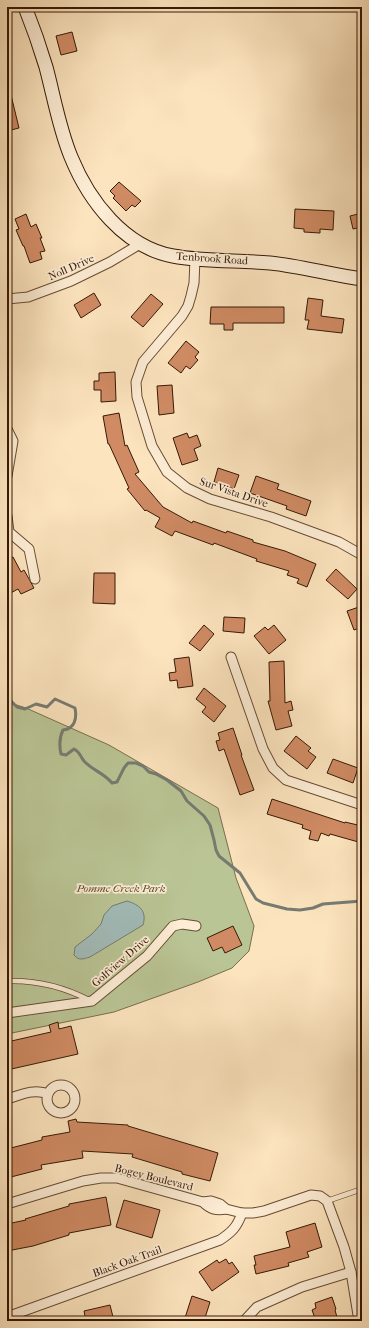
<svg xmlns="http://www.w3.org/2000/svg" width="369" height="1328" font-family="'IM FELL French Canon',serif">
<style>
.green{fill:#bac595;stroke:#786f4e}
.water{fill:#a2bcba;stroke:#767b72}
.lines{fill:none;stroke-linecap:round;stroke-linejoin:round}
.stream{stroke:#767b72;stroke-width:3}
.building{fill:#d08b64;stroke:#351906}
.lane-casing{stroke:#674c34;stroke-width:6}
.street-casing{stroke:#674c34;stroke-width:11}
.secondary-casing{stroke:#351906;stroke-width:15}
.lane{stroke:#fdedd5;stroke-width:4.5}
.street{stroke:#fdedd5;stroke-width:9}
.secondary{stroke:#fdedd5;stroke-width:13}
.labels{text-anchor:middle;stroke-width:3.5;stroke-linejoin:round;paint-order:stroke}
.street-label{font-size:11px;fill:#351906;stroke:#fdedd5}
.park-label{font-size:11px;font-style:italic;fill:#5d4d31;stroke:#fdedd5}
</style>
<rect width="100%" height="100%" fill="#fce4be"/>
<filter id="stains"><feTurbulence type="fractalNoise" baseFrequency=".005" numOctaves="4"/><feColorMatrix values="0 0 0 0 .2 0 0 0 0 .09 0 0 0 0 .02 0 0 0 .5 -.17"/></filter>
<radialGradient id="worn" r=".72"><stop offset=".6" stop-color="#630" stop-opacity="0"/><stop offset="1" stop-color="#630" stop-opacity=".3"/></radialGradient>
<path class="green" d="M7 702 26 708 109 745 218 808 236 878 254 926 249 951 232 968 198 982 114 1012 7 1034Z"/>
<path class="water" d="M127 901C140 905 147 911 143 925L90 957C83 959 79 961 74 955L75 947 92 934 101 924 104 915 112 906Z"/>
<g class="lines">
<path class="stream" d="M7 697 17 707 25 709 36 704 47 707 55 699 75 708C77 718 75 729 63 730 59 738 59 745 61 754L66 755 74 749C80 752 80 756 84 761 92 770 104 773 112 783L117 782 124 768 128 763H136L143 766 149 772 156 774 167 780 181 791 187 801 204 816 210 825 214 840 216 850 219 856 240 873 256 899 263 903 287 909 300 910 313 908 323 904 362 901"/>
</g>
<g class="building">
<path d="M72 32 77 51 61 55 56 36Z"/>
<path d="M7 91H10L19 128 7 131Z"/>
<path d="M119 182 141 201 135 207 132 205 126 211 113 198 115 196 110 191Z"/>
<path d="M295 209 334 211 333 230 320 229V233L304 232V229L294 228Z"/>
<path d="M362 213V227L353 229 350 216Z"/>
<path d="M26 214 31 227 36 224 42 238H40L45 251 40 252 42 259 30 263 24 246H23L16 230 19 229 15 219Z"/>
<path d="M94 293 101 305 81 318 74 305Z"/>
<path d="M151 294 163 304 143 327 131 317Z"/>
<path d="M308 298 323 300 321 316 344 319 342 333 307 329 309 320H305Z"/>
<path d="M211 307H284V323H233V330H224V324H210Z"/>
<path d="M186 341 199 352 195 357 198 360 190 369 186 366 181 373 168 363Z"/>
<path d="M115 372 116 401 101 402V390H94V381H99V373Z"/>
<path d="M172 385 174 413 159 415 157 386Z"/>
<path d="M119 413 125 446 127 445 139 472 135 474 163 507 192 523 193 521 226 533 227 531 253 540V542L285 551 316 564 307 587 297 583 299 579 287 575 289 571 256 561 257 559 214 543 213 545 175 531 172 536 155 527 160 518 146 510 145 511 127 489 129 488 109 444H108L103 416Z"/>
<path d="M187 433 189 438 197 435 201 446 194 449 198 460 182 465 173 438Z"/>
<path d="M218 468 239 475 234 489 214 482Z"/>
<path d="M256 476 279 484 277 489 311 501 306 516 286 509 287 506 250 493Z"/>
<path d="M13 557 21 572 24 570 34 588 21 594 18 589 7 595V560Z"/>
<path d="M336 569 357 589 348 599 326 580Z"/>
<path d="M94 573H115V604L93 603Z"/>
<path d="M362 606V627L354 630 347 611Z"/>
<path d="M224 617 245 618 244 633 223 631Z"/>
<path d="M204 625 214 634 200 651 189 643Z"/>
<path d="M274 625 286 640 269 654 254 636 265 627 268 630Z"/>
<path d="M189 657 193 686 178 688 177 680 170 681 169 673 176 672 174 659Z"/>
<path d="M284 661 285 703 291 701 293 710 288 711 292 726 276 730 268 701H270L269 662Z"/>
<path d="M204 688 226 706 214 722 202 712 206 707 196 699Z"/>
<path d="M233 728 242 755H241L254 790 240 795 224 749 219 751 216 741 220 740 218 733Z"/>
<path d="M296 736 311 748 308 751 316 757 307 769 284 751Z"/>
<path d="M333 759 358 768 353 783 327 773Z"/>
<path d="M272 799 345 823V822L362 826V843L330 834 329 836 321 833 318 841 309 839 311 831 302 828 303 825 267 814Z"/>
<path d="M233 926 242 945 225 953 222 947 213 951 207 938Z"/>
<path d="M58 1022 59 1029 71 1026 78 1054 7 1070V1042L51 1032 49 1025Z"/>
<path d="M76 1119 77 1122 128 1125V1126L218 1153 210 1181 182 1174V1172L132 1157 133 1154 82 1151 83 1158 41 1165 42 1169 7 1178V1149L42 1140V1137L70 1132 68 1121Z"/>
<path d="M106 1197 111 1225 69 1233V1235L33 1246 7 1251V1224L26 1220 25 1219 69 1206V1204Z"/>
<path d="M124 1200 160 1210 152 1238 116 1227Z"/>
<path d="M315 1223 322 1247 307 1252 309 1257 288 1263 289 1266 256 1274 254 1265H256L254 1256 290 1247 286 1232Z"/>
<path d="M226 1259 229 1264 232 1262 239 1272 212 1291 199 1272 217 1260 219 1263Z"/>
<path d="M192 1296 210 1302 204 1321H184Z"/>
<path d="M332 1297 336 1309 335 1310 338 1321H316L312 1310 316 1308 315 1303Z"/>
<path d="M110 1305 114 1321H86L84 1311Z"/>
</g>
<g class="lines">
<g class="lane-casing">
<g id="lane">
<path d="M7 981C35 980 64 987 89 1000"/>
<path d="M327 1201 362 1189"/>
</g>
</g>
<g class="street-casing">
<g id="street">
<path d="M195 259 194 283 191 296 188 306 182 316 143 362 136 382 137 397 152 446 167 472 187 488 210 499 271 517 339 542 362 555"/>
<path d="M7 299 28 297 71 281 110 262 140 244"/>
<path d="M7 429 13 441 7 476"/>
<path d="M7 516 9 532 29 549 35 579"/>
<path d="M231 657 263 749 273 768 286 780 362 805"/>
<path d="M7 1013 92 1001 147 956 173 926 182 924 196 926"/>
<circle cx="61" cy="1099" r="14"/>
<path d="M7 1099C20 1095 35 1088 48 1094"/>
<path d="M203 1202C210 1209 216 1211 226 1209"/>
<path d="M7 1204 83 1181 101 1178H117L203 1202 211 1201 220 1204 226 1209 242 1213H253L264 1211 311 1195 320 1196 327 1201 344 1247 351 1272 359 1321"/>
<path d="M7 1317 220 1240C232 1232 237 1227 242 1213"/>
<path d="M244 1321 257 1307 302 1287 351 1272"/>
</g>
</g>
<g class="secondary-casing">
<path id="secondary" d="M25 7C33 27 40 47 46 67 54 97 59 128 71 157 89 201 124 247 173 256 205 262 238 260 270 263 301 266 331 275 362 279"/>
</g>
<use href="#lane" class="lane"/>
<use href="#street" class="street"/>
<use href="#secondary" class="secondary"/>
</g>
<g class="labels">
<g class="street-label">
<text transform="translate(212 258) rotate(4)" y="4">Tenbrook Road</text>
<text transform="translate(71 267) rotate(-24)" y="4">Noll Drive</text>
<text transform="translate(234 492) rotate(19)" y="4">Sur Vista Drive</text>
<text transform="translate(120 961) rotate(-41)" y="4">Golfview Drive</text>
<text transform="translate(154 1177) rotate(14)" y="4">Bogey Boulevard</text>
<text transform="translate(127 1261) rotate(-20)" y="4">Black Oak Trail</text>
</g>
<g class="park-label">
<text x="121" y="892">Pomme Creek Park</text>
</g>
</g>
<rect width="369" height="1328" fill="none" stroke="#fce4be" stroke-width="24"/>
<rect x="8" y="8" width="353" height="1312" fill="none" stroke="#351906" stroke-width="2"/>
<rect x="12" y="12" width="345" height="1304" fill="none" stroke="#351906"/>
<rect width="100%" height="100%" filter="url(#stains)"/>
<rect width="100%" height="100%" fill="url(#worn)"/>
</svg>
